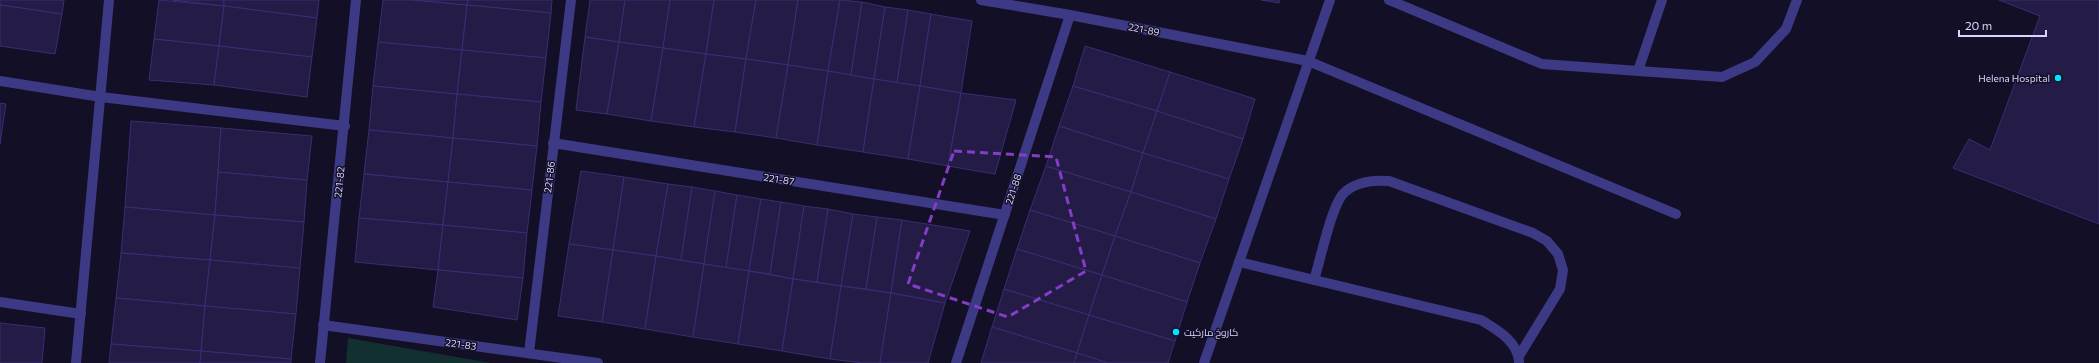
<svg xmlns="http://www.w3.org/2000/svg" width="2099" height="363" font-family="Commissioner,Cairo,sans-serif">
<style>
.green{fill:#12302f}
.building{fill:#241b47;stroke:#3b2d73}
.lines{fill:none;stroke-linecap:round;stroke-linejoin:round}
.service{stroke:#3d3a85;stroke-width:10}
.minor{stroke:#3d3a85;stroke-width:10}
.tertiary{stroke:#3d3a85;stroke-width:10}
.marked{fill:none;stroke:#843dc5;stroke-width:3;stroke-dasharray:8 5;stroke-linejoin:round}
.poi-dot{fill:#00e5ff;stroke:#130f26;stroke-width:1.5}
.labels{text-anchor:middle;stroke-width:3;stroke-linejoin:round;paint-order:stroke}
.street-label{font-size:10px;fill:#d9d4ff;stroke:#130f26}
.poi-label{font-size:10px;fill:#d9d4ff;stroke:#130f26;text-anchor:end}
</style>
<rect width="100%" height="100%" fill="#130f26"/>
<path class="green" d="M348 338 491 363H346Z"/>
<g class="building">
<path d="M0 0H64L62 14 0 5Z"/>
<path d="M159 0 224 6 219 46 154 39Z"/>
<path d="M172 0H224V6Z"/>
<path d="M224 0H319L317 18 224 6Z"/>
<path d="M383 0H414L467 5 462 50 378 42Z"/>
<path d="M414 0H468L467 5Z"/>
<path d="M468 0H552L551 13 467 5Z"/>
<path d="M590 0H625L619 42 585 37Z"/>
<path d="M625 0H670L663 48 619 42Z"/>
<path d="M670 0H714L706 54 663 48Z"/>
<path d="M714 0H756L746 59 706 54Z"/>
<path d="M756 0H798L788 65 746 59Z"/>
<path d="M798 0H840L828 71 788 65Z"/>
<path d="M840 0 862 2 851 75 828 71Z"/>
<path d="M1261 0H1280L1279 3Z"/>
<path d="M1999 0H2099V224L1953 168 1969 139 1990 150 2040 16Z"/>
<path d="M862 2 885 7 874 79 851 75Z"/>
<path d="M0 5 62 14 55 54 0 46Z"/>
<path d="M467 5 551 13 546 58 462 50Z"/>
<path d="M224 6 317 18 312 57 219 46Z"/>
<path d="M885 7 908 10 897 83 874 79Z"/>
<path d="M908 10 931 14 920 86 897 83Z"/>
<path d="M931 14 972 21 961 93 920 86Z"/>
<path d="M585 37 619 42 607 114 576 110Z"/>
<path d="M154 39 219 46 214 85 149 80Z"/>
<path d="M378 42 462 50 457 94 373 86Z"/>
<path d="M619 42 663 48 651 121 607 114Z"/>
<path d="M219 46 312 57 307 97 214 85Z"/>
<path d="M1085 46 1170 72 1157 111 1073 86Z"/>
<path d="M663 48 706 54 694 127 651 121Z"/>
<path d="M462 50 546 58 541 102 457 94Z"/>
<path d="M706 54 746 59 735 132 694 127Z"/>
<path d="M746 59 788 65 776 138 735 132Z"/>
<path d="M788 65 828 71 817 145 776 138Z"/>
<path d="M828 71 874 79 863 152 817 145Z"/>
<path d="M1170 72 1255 99 1243 139 1157 111Z"/>
<path d="M874 79 920 86 908 159 863 152Z"/>
<path d="M373 86 457 94 453 138 369 130Z"/>
<path d="M920 86 961 93 948 166 908 159Z"/>
<path d="M1073 86 1157 111 1143 153 1059 126Z"/>
<path d="M961 93 1016 100 995 174 948 166Z"/>
<path d="M457 94 541 102 537 146 453 138Z"/>
<path d="M0 103 6 104 0 144Z"/>
<path d="M1157 111 1243 139 1229 179 1143 153Z"/>
<path d="M131 121 221 128 215 215 125 207Z"/>
<path d="M1059 126 1143 153 1131 192 1046 166Z"/>
<path d="M221 128 312 136 307 180 218 172Z"/>
<path d="M369 130 453 138 448 182 364 174Z"/>
<path d="M453 138 537 146 532 190 448 182Z"/>
<path d="M1143 153 1229 179 1216 219 1131 192Z"/>
<path d="M1046 166 1131 192 1115 236 1030 210Z"/>
<path d="M581 171 624 177 613 250 569 244Z"/>
<path d="M218 172 307 180 304 222 215 215Z"/>
<path d="M364 174 448 182 443 225 359 218Z"/>
<path d="M624 177 668 184 656 256 613 250Z"/>
<path d="M448 182 532 190 527 233 443 225Z"/>
<path d="M668 184 692 187 681 260 656 256Z"/>
<path d="M692 187 715 191 704 264 681 260Z"/>
<path d="M715 191 737 195 726 268 704 264Z"/>
<path d="M1131 192 1216 219 1200 263 1115 236Z"/>
<path d="M737 195 761 199 749 271 726 268Z"/>
<path d="M761 199 781 202 770 274 749 271Z"/>
<path d="M781 202 804 206 793 279 770 274Z"/>
<path d="M804 206 828 209 817 282 793 279Z"/>
<path d="M125 207 215 215 210 260 121 253Z"/>
<path d="M828 209 853 214 841 286 817 282Z"/>
<path d="M1030 210 1115 236 1102 275 1017 249Z"/>
<path d="M853 214 877 217 866 289 841 286Z"/>
<path d="M215 215 304 222 300 268 210 260Z"/>
<path d="M877 217 902 220 891 293 866 289Z"/>
<path d="M359 218 443 225 438 270 355 262Z"/>
<path d="M902 220 970 231 945 303 891 293Z"/>
<path d="M443 225 527 233 523 278 438 270Z"/>
<path d="M1115 236 1200 263 1187 302 1102 275Z"/>
<path d="M569 244 613 250 602 322 558 316Z"/>
<path d="M1017 249 1102 275 1089 315 1004 289Z"/>
<path d="M613 250 656 256 645 329 602 322Z"/>
<path d="M121 253 210 260 205 306 116 298Z"/>
<path d="M656 256 704 264 693 337 645 329Z"/>
<path d="M210 260 300 268 296 314 205 306Z"/>
<path d="M704 264 749 271 738 344 693 337Z"/>
<path d="M438 270 523 278 517 320 433 307Z"/>
<path d="M749 271 793 279 782 351 738 344Z"/>
<path d="M1102 275 1187 302 1175 341 1089 315Z"/>
<path d="M793 279 841 286 830 359 782 351Z"/>
<path d="M841 286 891 293 880 363H863L830 359Z"/>
<path d="M1004 289 1089 315 1077 353 992 327Z"/>
<path d="M891 293 945 303 928 363H880Z"/>
<path d="M116 298 205 306 201 351 111 344Z"/>
<path d="M205 306 296 314 291 359 201 351Z"/>
<path d="M1089 315 1175 341 1168 363H1108L1077 353Z"/>
<path d="M0 323 45 328 42 363H0Z"/>
<path d="M992 327 1077 353 1074 363H981Z"/>
<path d="M111 344 201 351 200 363H109Z"/>
<path d="M201 351 291 359V363H200Z"/>
<path d="M1077 353 1108 363H1074Z"/>
</g>
<g class="lines">
<g class="service">
<path d="M1389 0 1542 64 1722 77 1755 62 1786 29 1797 0"/>
<path d="M1308 61 1676 214"/>
<path d="M1638 71 1662 0"/>
<path d="M1239 262 1481 320C1497 330 1518 341 1519 362"/>
<path d="M1314 280C1320 262 1332 202 1345 192 1357 181 1374 180 1389 181L1533 233 1547 241 1558 254 1563 270 1560 289 1519 356"/>
</g>
<g class="minor">
<path d="M981 0 1070 15 1308 61"/>
<path d="M0 81 101 97 345 126"/>
<path d="M553 143 1005 215"/>
<path d="M0 302 81 314"/>
<path d="M323 325 598 363"/>
<path d="M529 353 571 0"/>
<path d="M320 363 356 0"/>
<path d="M956 363 1070 15"/>
<path d="M1204 363 1330 0"/>
</g>
<path class="tertiary" d="M76 363 109 0"/>
</g>
<path class="marked" d="M954 151 1056 157 1086 271 1008 317 908 284Z"/>
<g class="poi-dot">
<circle cx="2058" cy="78" r="4"/>
<circle cx="1176" cy="332" r="4"/>
</g>
<g class="labels">
<g class="street-label">
<text transform="translate(1144 29) rotate(11)" y="4">221-89</text>
<text transform="translate(549 177) rotate(-83)" y="4">221-86</text>
<text transform="translate(779 179) rotate(9)" y="4">221-87</text>
<text transform="translate(339 182) rotate(-84)" y="4">221-82</text>
<text transform="translate(1013 189) rotate(-72)" y="4">221-88</text>
<text transform="translate(461 344) rotate(8)" y="4">221-83</text>
</g>
<g class="poi-label">
<text x="2050" y="82">Helena Hospital</text>
<text x="1184" y="336" text-anchor="start">كاروخ ماركیت</text>
</g>
</g>
<path d="M1959 30v6h87v-6" fill="none" stroke="#d9d4ff" stroke-width="2"/>
<text x="1965" y="30" font-size="12" fill="#d9d4ff" stroke="#130f26" stroke-width="3" paint-order="stroke">20 m</text>
</svg>
